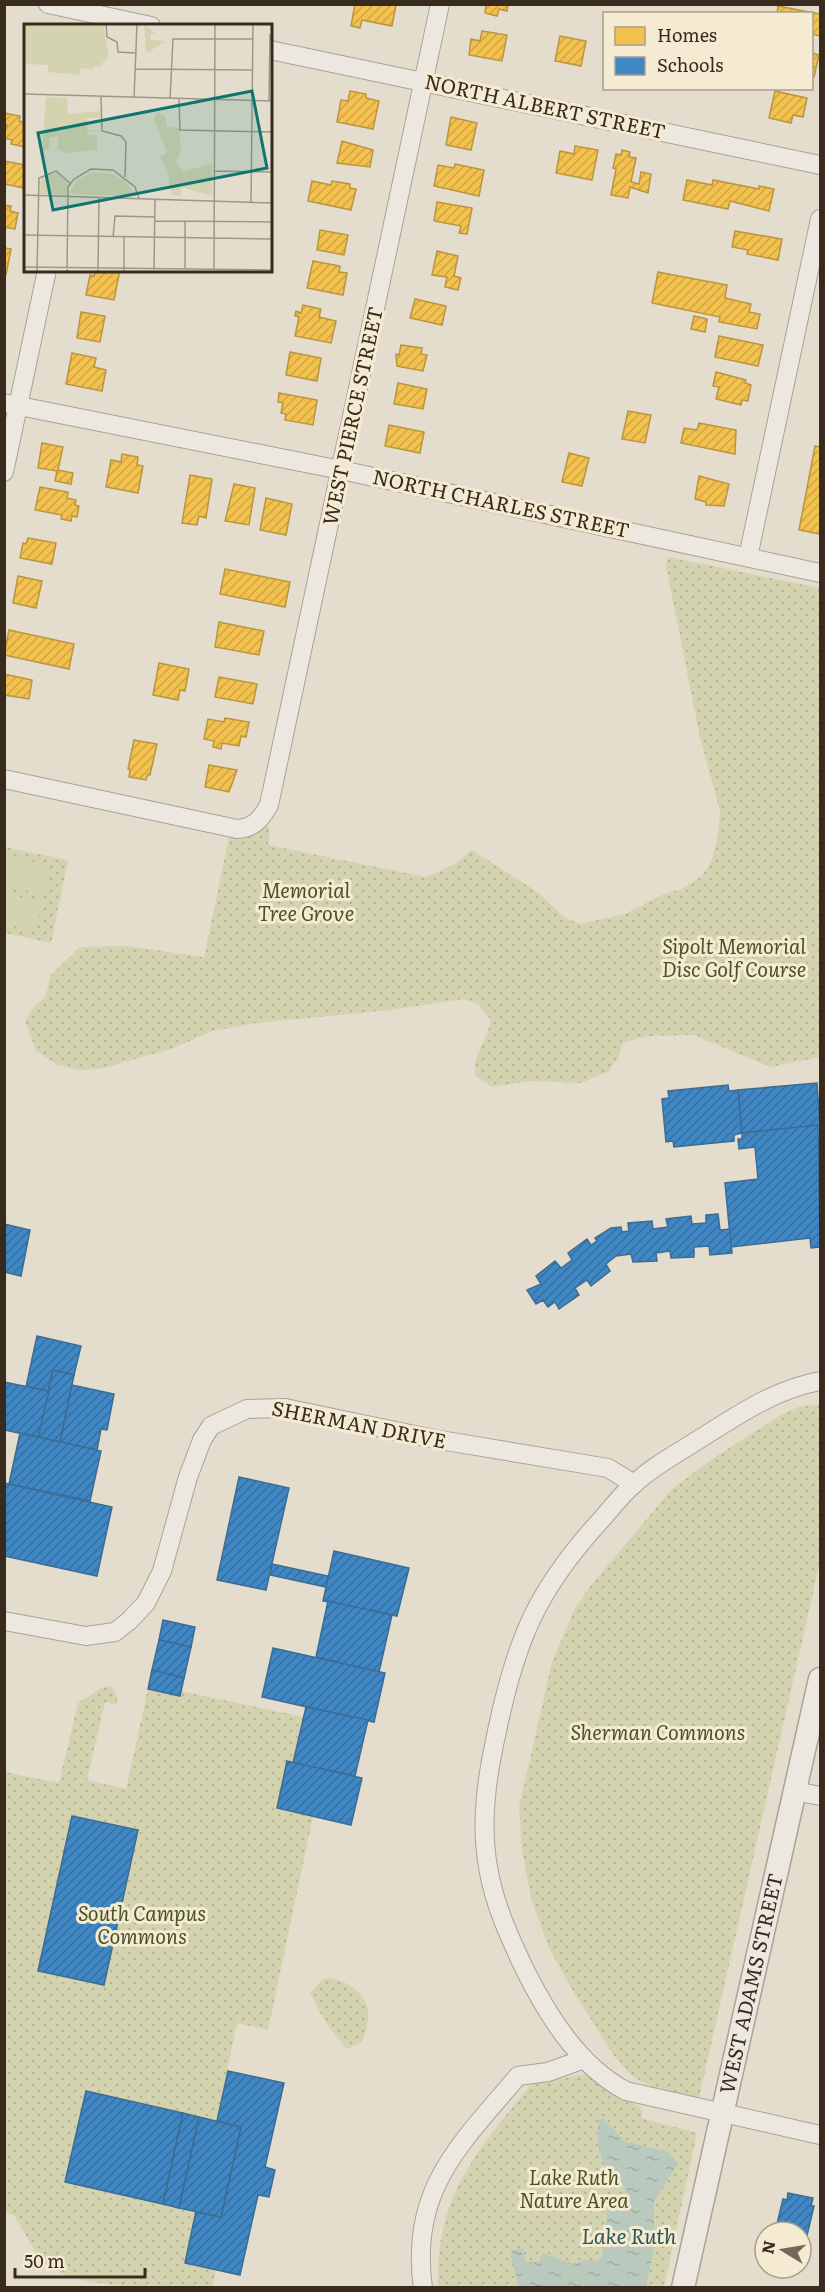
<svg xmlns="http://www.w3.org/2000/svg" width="825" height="2292" font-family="Literata,serif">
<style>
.park{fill:url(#park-dots)}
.pitch{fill:#d4d3b0}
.water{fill:url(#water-ripples)}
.homes{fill:url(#homes-hatch);stroke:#ba9440;stroke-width:1.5}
.schools{fill:url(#schools-hatch);stroke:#3d6c93;stroke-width:1.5}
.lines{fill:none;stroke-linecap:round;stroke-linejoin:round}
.minor-casing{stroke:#a9a297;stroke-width:20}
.tertiary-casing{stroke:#a9a297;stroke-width:25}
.minor{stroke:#ece8df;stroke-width:18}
.tertiary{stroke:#ece8df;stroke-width:22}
.labels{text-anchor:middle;stroke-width:6;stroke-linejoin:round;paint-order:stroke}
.street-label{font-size:20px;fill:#382b1e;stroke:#f5ebd3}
.park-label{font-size:20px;font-style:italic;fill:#495425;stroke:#f5ebd3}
.water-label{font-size:21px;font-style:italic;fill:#2e5754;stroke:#f5ebd3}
.inset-road{fill:none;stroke:#9f9687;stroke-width:1.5}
.view{fill:#0f766e;fill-opacity:0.15;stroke:#0f766e;stroke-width:3}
.inset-edge{fill:none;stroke:#382b1e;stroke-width:3}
</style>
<defs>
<pattern id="park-dots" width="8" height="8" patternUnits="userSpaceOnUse" patternTransform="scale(1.5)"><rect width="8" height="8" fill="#d4d3b0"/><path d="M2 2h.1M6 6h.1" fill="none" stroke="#b7b597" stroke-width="1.8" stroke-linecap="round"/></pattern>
<pattern id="water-ripples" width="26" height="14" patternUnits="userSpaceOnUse" patternTransform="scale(1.5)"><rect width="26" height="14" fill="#b9c9be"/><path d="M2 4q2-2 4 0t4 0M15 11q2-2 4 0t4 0" fill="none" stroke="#a0ada3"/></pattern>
<pattern id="homes-hatch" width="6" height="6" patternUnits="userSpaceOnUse" patternTransform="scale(1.5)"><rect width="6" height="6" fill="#f2c14e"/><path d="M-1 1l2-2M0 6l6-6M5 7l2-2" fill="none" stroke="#d0a644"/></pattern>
<pattern id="schools-hatch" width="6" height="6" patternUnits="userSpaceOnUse" patternTransform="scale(1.5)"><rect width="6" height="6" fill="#3f88c5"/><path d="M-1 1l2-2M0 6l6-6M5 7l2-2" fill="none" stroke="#366f9f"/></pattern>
</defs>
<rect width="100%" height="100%" fill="#e4ddcd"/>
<g class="park">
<path d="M668 557 820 588V1057L771 1067 693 1035 648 1036 623 1043 618 1058 609 1071 581 1083 531 1081 492 1087 475 1075C473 1055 487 1040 491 1020L478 1004 464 999 390 1010 256 1023 213 1031 171 1049 100 1069 77 1070 58 1065 36 1051 25 1021 35 1005 45 998 51 975 80 947 126 946 204 957 231 828 256 824 270 827 268 845 426 877 455 864 472 850 539 893 564 917 580 924 625 914 666 893 682 889 702 876 711 862 717 841 720 811 700 737 666 566Z"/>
<path d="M5 847 68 860 51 943 5 933Z"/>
<path d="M820 1404V1562L699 2098 652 2087 632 2076 614 2056 570 1986 548 1946 531 1898 522 1849 519 1807 552 1662 575 1608 592 1584 672 1489 709 1461 781 1415 798 1407Z"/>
<path d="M112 1686 118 1698 116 1705 105 1702 87 1780 126 1789 148 1689 180 1696 181 1691 304 1717 293 1763 287 1762 277 1808 313 1817 268 2030 237 2023 217 2121 86 2091 65 2182 196 2211 185 2262 216 2270 212 2287C169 2287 82 2292 48 2265 33 2252 24 2231 14 2215L5 2213V1772L59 1783 78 1703 101 1688Z"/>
<path d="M331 1978C366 1987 376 2009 362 2042L347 2049 327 2025 310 1993 323 1979Z"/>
<path d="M586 2074 621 2098 641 2107 642 2118 697 2133 664 2287 438 2288C435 2194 477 2152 531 2084Z"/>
</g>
<g class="pitch">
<path d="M5 856 50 865 44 894 5 886Z"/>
<path d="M5 894 42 902 36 931 5 924Z"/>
</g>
<path class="water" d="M603 2118 624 2141 668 2152 678 2163 654 2202V2249L646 2287H519L511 2256 512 2251 523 2248 525 2261 533 2263 540 2260 542 2253 573 2264 585 2260 597 2261 602 2257 608 2207 626 2197 625 2186C602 2174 594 2144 599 2120Z"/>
<g class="homes">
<path d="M355 4 396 5 392 26 362 20 360 28 351 26Z"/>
<path d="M486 4H508L507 11 499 9 497 16 485 13Z"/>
<path d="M778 6 820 14V36L812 34V14H777Z"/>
<path d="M482 31 507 35 502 61 469 55 471 39 480 41Z"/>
<path d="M560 36 586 41 581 66 555 61Z"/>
<path d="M812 53 819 55 814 77H812Z"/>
<path d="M350 91 366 94V98L379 101 373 129 337 122 341 100 348 101Z"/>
<path d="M775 91 807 98 803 117 793 115 791 123 769 118Z"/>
<path d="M4 113 20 116 19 121 26 123V147L11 144 12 140 4 138 7 125 4 124Z"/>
<path d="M451 117 477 123 471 150 446 145Z"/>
<path d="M342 141 373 150 370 167 337 163Z"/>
<path d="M575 146 598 150 592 180 556 173 560 151 574 154Z"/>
<path d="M622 150 630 152 629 157 636 158 631 182 639 184 641 172 651 174 648 193 630 187 628 198 611 195 616 169 613 168 616 154 621 155Z"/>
<path d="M4 161 26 165 24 188 4 184Z"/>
<path d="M455 164 484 170 479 196 434 186 438 165 454 168Z"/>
<path d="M687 180 712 185 713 180 759 189V186L774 189 769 211 730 201 728 209 683 200Z"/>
<path d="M312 181 331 185 332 181 350 184V188L356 189 351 210 308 201Z"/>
<path d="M437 202 472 208 467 234 459 233 461 226 434 221Z"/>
<path d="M4 205 11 206 10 211 18 213 15 229 4 227Z"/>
<path d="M320 230 348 235 344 255 317 250Z"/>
<path d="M735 231 782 239 778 260 747 254 748 250 732 247Z"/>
<path d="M4 248 11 249 6 275H4Z"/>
<path d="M437 251 458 256 454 276 461 278 458 290 445 287 447 277 432 275Z"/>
<path d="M313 261 340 266 339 272 347 273 343 295 307 288Z"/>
<path d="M96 270H120L114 300 86 295 90 275 94 276Z"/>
<path d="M658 272 727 285 725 298 751 304 749 312 760 314 757 329 719 322 720 317 652 303Z"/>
<path d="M415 299 446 306 442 325 410 318Z"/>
<path d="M303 305 321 309 319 317 336 321 331 343 295 336 299 317 295 316 296 311 301 313Z"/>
<path d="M81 312 105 316 100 342 77 338Z"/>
<path d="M694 316 707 319 705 332 691 329Z"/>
<path d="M719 336 763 345 758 366 715 357Z"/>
<path d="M401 345 422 348 421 354 427 355 423 371 397 366 396 354 399 355Z"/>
<path d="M290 352 321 358 317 381 286 375Z"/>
<path d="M72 353 96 358 94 367 106 370 102 391 66 384Z"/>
<path d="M716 372 746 380 745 383 751 385 748 401 742 400 741 405 716 399 719 387 713 386Z"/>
<path d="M398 383 427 389 423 409 394 404Z"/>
<path d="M279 393 317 400 313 425 285 420 286 414 281 413 283 403 278 402Z"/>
<path d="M628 411 651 415 645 443 622 439Z"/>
<path d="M699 423 736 430 735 454 681 443 684 428 697 430Z"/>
<path d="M389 425 424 432 420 453 385 446Z"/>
<path d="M42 443 63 447 58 470 73 473 71 484 55 481 57 471 38 468Z"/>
<path d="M815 446 820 447V534L799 530Z"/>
<path d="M569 453 589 458 582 486 562 482Z"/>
<path d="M122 454 138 457 137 465 143 466 138 493 106 487 111 460 121 462Z"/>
<path d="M190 475 212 479 206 518 199 516 197 525 182 523Z"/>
<path d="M699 476 729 484 724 506 706 505V502L695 499Z"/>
<path d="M234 484 255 488 249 525 225 521Z"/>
<path d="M40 487 68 492 67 498 76 500 75 505 79 506 77 517 72 516 71 521 61 519 62 515 35 510Z"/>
<path d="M266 498 292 504 286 535 260 530Z"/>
<path d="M28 538 56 543 52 564 20 558 23 543 26 544Z"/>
<path d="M225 569 290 582 285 607 220 594Z"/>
<path d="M18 576 42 581 36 608 13 603Z"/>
<path d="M219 622 264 631 259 655 215 647Z"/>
<path d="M9 630 74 644 69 669 4 655Z"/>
<path d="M159 663 189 669 185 691 180 690 178 700 153 695Z"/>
<path d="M4 674 32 680 29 699 4 695Z"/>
<path d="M219 677 257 684 253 704 215 697Z"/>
<path d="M225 718 249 722 246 737 241 736 239 746 222 743 221 749 213 747 214 741 204 739 208 719 224 722Z"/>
<path d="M134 740 157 744 150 775 148 774 146 780 129 777 130 770 128 769Z"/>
<path d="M209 765 237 770 229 792 205 787Z"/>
</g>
<g class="schools">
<path d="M817 1083 820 1125 742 1133 738 1090Z"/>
<path d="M728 1085 729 1091 738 1090 742 1133 734 1135V1141L674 1147 673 1141 666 1142 662 1099 669 1098 668 1091Z"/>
<path d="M818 1125 820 1247 811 1248 810 1238 731 1247 725 1183 758 1179 755 1147 739 1149 738 1139H742V1133Z"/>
<path d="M718 1214 720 1230 730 1229 732 1253 710 1255 709 1246 694 1247V1257L671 1258 670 1251 656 1253 657 1261 633 1262 631 1254 616 1256 606 1264 610 1271 591 1286 587 1280 575 1288 579 1295 559 1309 555 1302 548 1307 543 1300 536 1304 527 1290 541 1284 536 1276 555 1261 561 1268 572 1260 568 1253 587 1239 591 1245 597 1241 595 1238 611 1228 621 1227 622 1232 629 1231 628 1223 652 1221 653 1229 668 1227 666 1219 691 1216 692 1224 706 1223V1215Z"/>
<path d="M4 1224 30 1230 21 1276 4 1272Z"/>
<path d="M37 1336 81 1346 74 1375 53 1370 49 1391 26 1387Z"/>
<path d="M53 1370 74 1375 60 1442 38 1437Z"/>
<path d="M4 1382 49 1391 38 1437 4 1430Z"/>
<path d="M72 1385 114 1394 107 1430 101 1429 97 1450 60 1442Z"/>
<path d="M20 1433 101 1451 90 1501 9 1484Z"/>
<path d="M239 1477 289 1488 266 1590 217 1580Z"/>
<path d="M4 1483 112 1507 97 1576 4 1556Z"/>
<path d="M334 1551 409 1568 397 1616 323 1601Z"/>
<path d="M272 1564 328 1576 326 1587 270 1575Z"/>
<path d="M328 1601 392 1615 379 1672 316 1657Z"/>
<path d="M163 1620 195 1627 191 1647 159 1640Z"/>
<path d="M159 1640 191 1647 184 1678 152 1670Z"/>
<path d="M273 1648 385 1673 374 1722 262 1697Z"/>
<path d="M152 1670 184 1678 180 1696 148 1689Z"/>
<path d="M306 1707 368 1720 355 1776 293 1763Z"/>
<path d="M287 1761 362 1778 351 1825 277 1808Z"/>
<path d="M72 1816 138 1830 104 1985 38 1971Z"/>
<path d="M228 2071 284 2083 265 2167 275 2170 269 2197 258 2195 240 2275 185 2263 196 2211 221 2217 241 2127 217 2121Z"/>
<path d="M86 2091 183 2113 163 2204 65 2182Z"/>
<path d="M183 2113 199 2117 179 2208 163 2204Z"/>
<path d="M199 2117 241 2127 221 2217 179 2208Z"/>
<path d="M788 2193 813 2198 811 2206H814L805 2244 803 2243 801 2250V2232H775L783 2199 787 2200Z"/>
</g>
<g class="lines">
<g class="minor-casing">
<g id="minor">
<path d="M48 4 151 26"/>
<path d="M270 50 820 165"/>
<path d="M4 403 341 470 820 573"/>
<path d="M4 472 47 270"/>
<path d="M748 557 820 219"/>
<path d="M4 779 237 829C254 828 261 819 269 805L440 4"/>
<path d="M820 1381C773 1390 738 1415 698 1440 676 1454 653 1466 634 1484 621 1495 611 1509 600 1521 537 1590 516 1640 497 1731 487 1776 480 1821 488 1867 494 1904 509 1936 525 1970 548 2016 579 2066 626 2091L820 2135"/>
<path d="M4 1621 86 1636 115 1632 129 1621 146 1603 162 1571 188 1477 202 1440 211 1426 247 1409 285 1408 434 1439 608 1468 634 1484"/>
<path d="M795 1791 820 1796"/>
<path d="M423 2288C409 2189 461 2144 518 2076L548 2072 584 2059"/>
</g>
</g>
<g class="tertiary-casing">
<g id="tertiary">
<path id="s1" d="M683 2288 820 1679"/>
</g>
</g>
<use href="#minor" class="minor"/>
<use href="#tertiary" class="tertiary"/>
</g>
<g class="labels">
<g class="street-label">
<text transform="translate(545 107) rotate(12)" y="7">NORTH ALBERT STREET</text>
<text transform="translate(353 416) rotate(-78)" y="7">WEST PIERCE STREET</text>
<text transform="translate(501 504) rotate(12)" y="7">NORTH CHARLES STREET</text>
<text transform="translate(359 1425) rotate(11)" y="7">SHERMAN DRIVE</text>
<text dy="7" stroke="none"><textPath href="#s1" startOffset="312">WEST ADAMS STREET</textPath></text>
</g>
<g class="park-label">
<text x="306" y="898">Memorial<tspan x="306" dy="23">Tree Grove</tspan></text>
<text x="734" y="954">Sipolt Memorial<tspan x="734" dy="23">Disc Golf Course</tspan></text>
<text x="658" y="1740">Sherman Commons</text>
<text x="142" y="1921">South Campus<tspan x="142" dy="23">Commons</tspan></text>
<text x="574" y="2185">Lake Ruth<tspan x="574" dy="23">Nature Area</tspan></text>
</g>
<g class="water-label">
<text x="629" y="2244">Lake Ruth</text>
</g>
</g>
<g transform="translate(24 24)">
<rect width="248" height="248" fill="#e4ddcd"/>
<path d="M120 0 132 10 126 11 127 16 141 17 125 28H122Z" fill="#d4d3b0"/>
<path d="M0 0H44L51 44H57L55 51 24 48V41L0 40ZM22 73 43 74 44 90 77 87V94H63V105L73 108 64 107 63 111H73V126L43 129 34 126V113H26L25 125 18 128ZM133 88 141 92 143 103 155 104 157 126 152 138 159 148 188 139V172L156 163 157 172 148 171 143 146 136 133 143 128 130 96ZM69 148 88 150 101 157 112 172 45 170 53 156ZM33 149 45 159 42 171 16 170 17 152Z" fill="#d4d3b0"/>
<path d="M44 0H79L85 32 74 44 73 41 69 45 51 44Z" fill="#d4d3b0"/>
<path class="inset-road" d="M82 0 83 13 93 18 94 28 111 29M111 45 229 46M0 70 248 77M77 73 78 107 97 112 102 118 101 153M110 74 113 0M146 75 149 15H229M155 75 156 106 248 108M245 77 246 10M190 147 248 148M0 171 248 179M227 178 229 0M131 197 248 198M0 211 248 215M89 213 91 192 131 193M0 243 248 246M161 245V197M190 245 191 0M130 246 131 176M13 247 15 154 32 147 46 159M43 247 44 163 50 155 67 145 89 146 111 163 115 175M74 247 75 174M100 247V213"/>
<path class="view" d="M228 67 243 144 29 186 14 109Z"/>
<rect width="248" height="248" class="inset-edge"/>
</g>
<rect width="825" height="2292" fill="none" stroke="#382b1e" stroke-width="12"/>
<rect x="603" y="12" width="210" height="78" fill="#f5ebd3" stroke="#a99e8b" stroke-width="1.5"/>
<rect x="615" y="27" width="30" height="18" fill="#f2c14e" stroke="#a99e8b" stroke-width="1.5"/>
<text x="657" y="42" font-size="18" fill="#382b1e">Homes</text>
<rect x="615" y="57" width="30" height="18" fill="#3f88c5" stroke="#a99e8b" stroke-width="1.5"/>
<text x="657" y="72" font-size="18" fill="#382b1e">Schools</text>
<g transform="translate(783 2250) rotate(281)"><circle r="28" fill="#f5ebd3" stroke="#a99e8b" stroke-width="1.5"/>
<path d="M0-4.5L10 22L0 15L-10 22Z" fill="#74695b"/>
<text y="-9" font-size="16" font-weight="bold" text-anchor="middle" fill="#382b1e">N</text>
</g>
<path d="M15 2268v9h130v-9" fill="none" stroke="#382b1e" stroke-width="3"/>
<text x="24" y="2268" font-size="18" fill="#382b1e" stroke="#f5ebd3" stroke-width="4.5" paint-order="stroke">50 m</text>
</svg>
